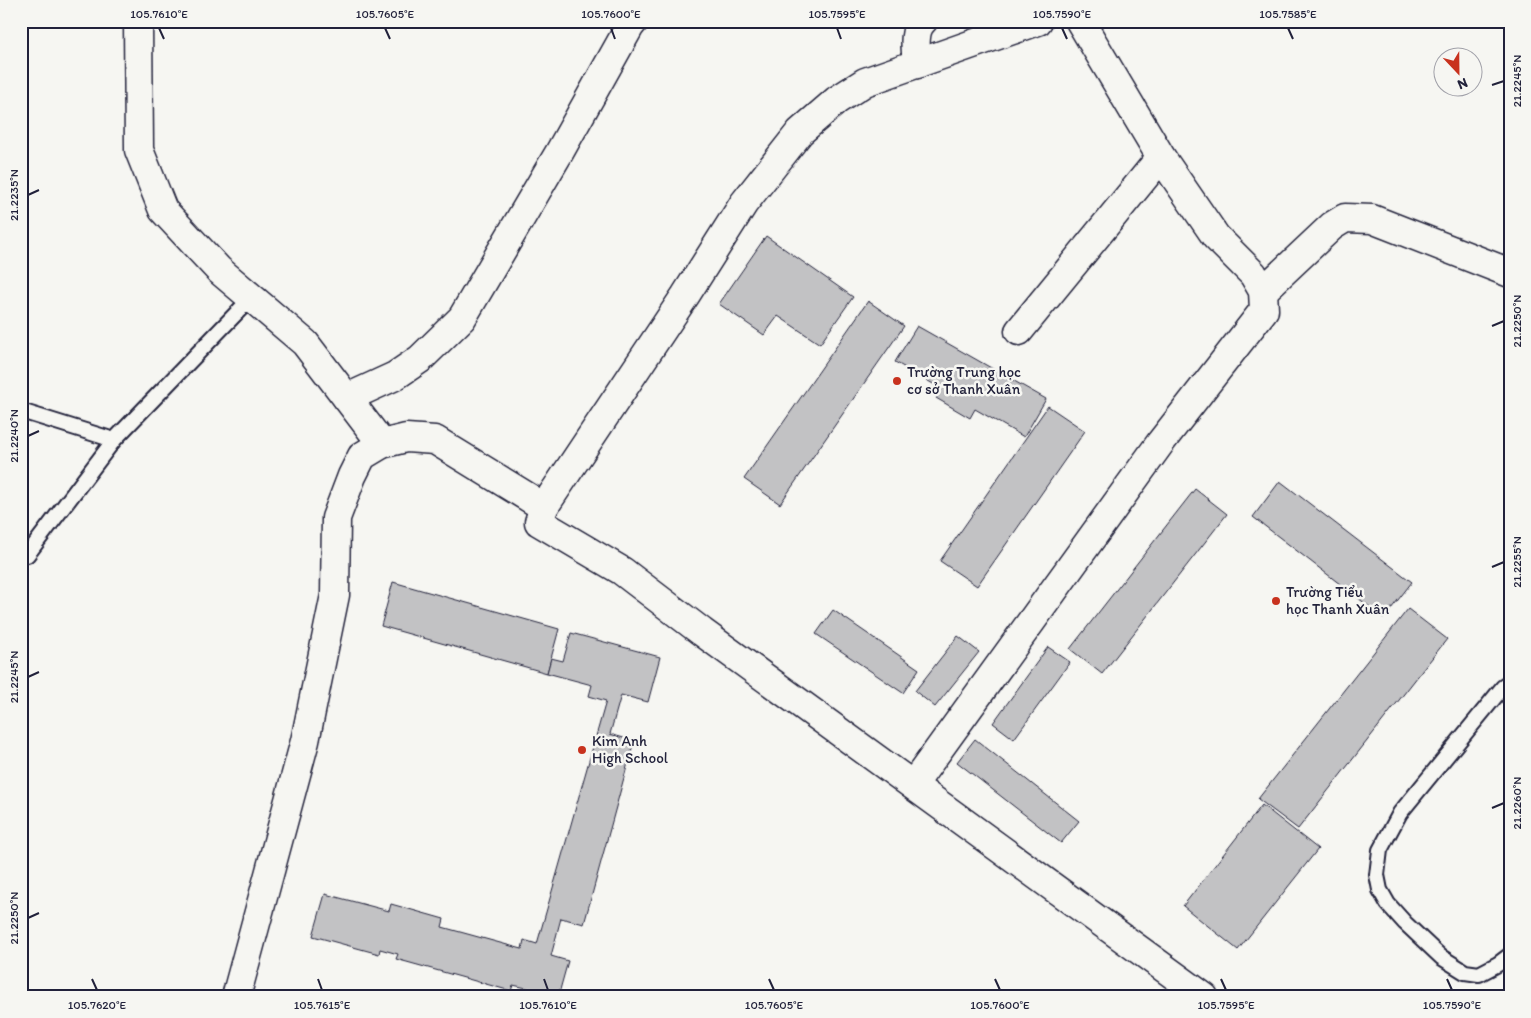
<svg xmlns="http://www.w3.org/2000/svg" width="1531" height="1018" font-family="Itim,sans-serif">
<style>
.building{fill:#c2c2c4;stroke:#22223b}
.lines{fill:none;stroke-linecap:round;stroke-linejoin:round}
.lane-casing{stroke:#22223b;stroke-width:18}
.street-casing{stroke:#22223b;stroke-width:31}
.secondary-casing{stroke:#22223b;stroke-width:31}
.lane{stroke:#f6f6f2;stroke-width:14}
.street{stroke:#f6f6f2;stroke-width:28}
.secondary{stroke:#f6f6f2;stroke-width:28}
.ticks{fill:none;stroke:#22223b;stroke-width:2}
.poi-dot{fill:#c8321e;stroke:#f6f6f2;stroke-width:2}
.labels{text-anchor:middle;stroke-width:5;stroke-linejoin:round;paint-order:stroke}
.poi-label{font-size:15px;fill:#22223b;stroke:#f6f6f2;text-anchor:start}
.neatline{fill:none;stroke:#22223b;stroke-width:2}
.ticks-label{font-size:12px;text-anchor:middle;fill:#22223b}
</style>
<rect width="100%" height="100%" fill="#f6f6f2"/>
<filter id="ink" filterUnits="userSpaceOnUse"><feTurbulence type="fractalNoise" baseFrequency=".02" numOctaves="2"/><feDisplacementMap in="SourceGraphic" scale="10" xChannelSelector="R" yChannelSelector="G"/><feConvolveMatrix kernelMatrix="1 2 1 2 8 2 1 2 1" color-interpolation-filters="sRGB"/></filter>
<g filter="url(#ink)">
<g class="building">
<path d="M766 236 853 297 820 344 778 316 764 335 719 304Z"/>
<path d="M868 301 904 326 780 504 744 479Z"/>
<path d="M917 326 1046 399 1024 437 975 409 970 418 936 398 942 389 895 362Z"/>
<path d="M1048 406 1085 431 977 586 940 561Z"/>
<path d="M1280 481 1412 582 1384 618 1253 517Z"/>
<path d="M1195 489 1227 514 1102 674 1070 649Z"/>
<path d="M393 582 559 629 547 673 381 626Z"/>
<path d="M1408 609 1447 639 1298 829 1258 799Z"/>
<path d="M833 610 919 669 903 693 816 634Z"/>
<path d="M571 633 660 657 648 702 621 695 610 734 634 741 584 924 561 918 551 956 568 961 558 997H542L529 993 531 989 513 985 511 991 396 959 398 954 380 949 379 954 313 936 325 894 389 911 391 904 444 919 442 927 522 949 524 940 537 944 606 701 589 696 592 685 547 673 551 658 563 661Z"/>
<path d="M958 636 979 652 935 707 915 691Z"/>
<path d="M1048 647 1070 662 1014 739 993 723Z"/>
<path d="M975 739 1079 821 1061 843 957 762Z"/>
<path d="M1262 805 1318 849 1238 950 1183 906Z"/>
<path d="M612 991 630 997H610Z"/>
</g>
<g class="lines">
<g class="lane-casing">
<g id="lane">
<path d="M21 411 114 440"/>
<path d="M27 555 114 440 251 298"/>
<path d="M1510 682 1503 687 1400 813 1380 850 1377 875 1380 890 1388 904 1405 923 1441 957 1465 972 1479 974 1498 964 1510 955"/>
</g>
</g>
<g class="street-casing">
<g id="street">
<path d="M138 21 139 150 163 210 219 270 305 343 382 444"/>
<path d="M917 64C916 50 912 31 923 21"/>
<path d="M1263 291 1332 226 1345 218 1372 219 1510 273"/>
<path d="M1019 331 1161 157"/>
<path d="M347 398 395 376 420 359 462 318 559 153 630 26 634 21"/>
<path d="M544 507 539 522 622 571 702 632 1204 997"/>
<path d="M913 785 1161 442 1264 310 1263 291 1253 274 1216 237 1161 157 1080 21"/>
</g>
</g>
<g class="secondary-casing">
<path id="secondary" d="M236 997 305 741 335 595 336 518 352 476 362 456 382 444 406 438 435 440 544 507 685 296 744 203 800 132 837 100 865 82 1038 21"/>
</g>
<use href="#lane" class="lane"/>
<use href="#street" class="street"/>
<use href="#secondary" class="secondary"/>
</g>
</g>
<path class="ticks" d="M159 28 164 39M385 28 390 39M611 28 615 39M837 28 841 39M1062 28 1067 39M1288 28 1293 39M1492 85 1504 81M28 195 39 190M1492 326 1504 321M28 436 39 431M1492 567 1504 562M28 677 39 672M1492 808 1504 803M28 918 39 913M92 979 97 990M318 979 322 990M544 979 548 990M769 979 774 990M995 979 1000 990M1221 979 1226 990M1447 979 1452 990"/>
<g class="poi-dot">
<circle cx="897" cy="381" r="5"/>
<circle cx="1276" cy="601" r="5"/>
<circle cx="582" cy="750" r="5"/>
</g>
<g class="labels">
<g class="poi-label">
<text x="907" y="377">Trường Trung học<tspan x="907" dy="17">cơ sở Thanh Xuân</tspan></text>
<text x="1286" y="597">Trường Tiểu<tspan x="1286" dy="17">học Thanh Xuân</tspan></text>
<text x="592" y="746">Kim Anh<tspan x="592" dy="17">High School</tspan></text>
</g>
</g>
<rect width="1531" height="1018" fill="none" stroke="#f6f6f2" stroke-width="55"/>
<g transform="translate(1458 72) rotate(158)"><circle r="24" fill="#f6f6f2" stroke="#a1a1a9"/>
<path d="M0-4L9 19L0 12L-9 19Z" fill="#c8321e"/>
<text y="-8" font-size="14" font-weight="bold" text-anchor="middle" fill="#22223b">N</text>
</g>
<rect x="28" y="28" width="1476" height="962" class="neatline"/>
<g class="ticks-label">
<text x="159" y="18">105.7610°E</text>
<text x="385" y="18">105.7605°E</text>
<text x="611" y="18">105.7600°E</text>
<text x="837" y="18">105.7595°E</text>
<text x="1062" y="18">105.7590°E</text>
<text x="1288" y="18">105.7585°E</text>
<text transform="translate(1517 81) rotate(-90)" y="4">21.2245°N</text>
<text transform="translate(14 195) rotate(-90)" y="4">21.2235°N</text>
<text transform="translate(1517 321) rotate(-90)" y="4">21.2250°N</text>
<text transform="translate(14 436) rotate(-90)" y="4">21.2240°N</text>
<text transform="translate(1517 562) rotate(-90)" y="4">21.2255°N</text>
<text transform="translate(14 677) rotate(-90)" y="4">21.2245°N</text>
<text transform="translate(1517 803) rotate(-90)" y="4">21.2260°N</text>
<text transform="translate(14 918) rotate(-90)" y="4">21.2250°N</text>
<text x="97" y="1009">105.7620°E</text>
<text x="322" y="1009">105.7615°E</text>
<text x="548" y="1009">105.7610°E</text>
<text x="774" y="1009">105.7605°E</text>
<text x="1000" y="1009">105.7600°E</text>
<text x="1226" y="1009">105.7595°E</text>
<text x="1452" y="1009">105.7590°E</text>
</g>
</svg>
